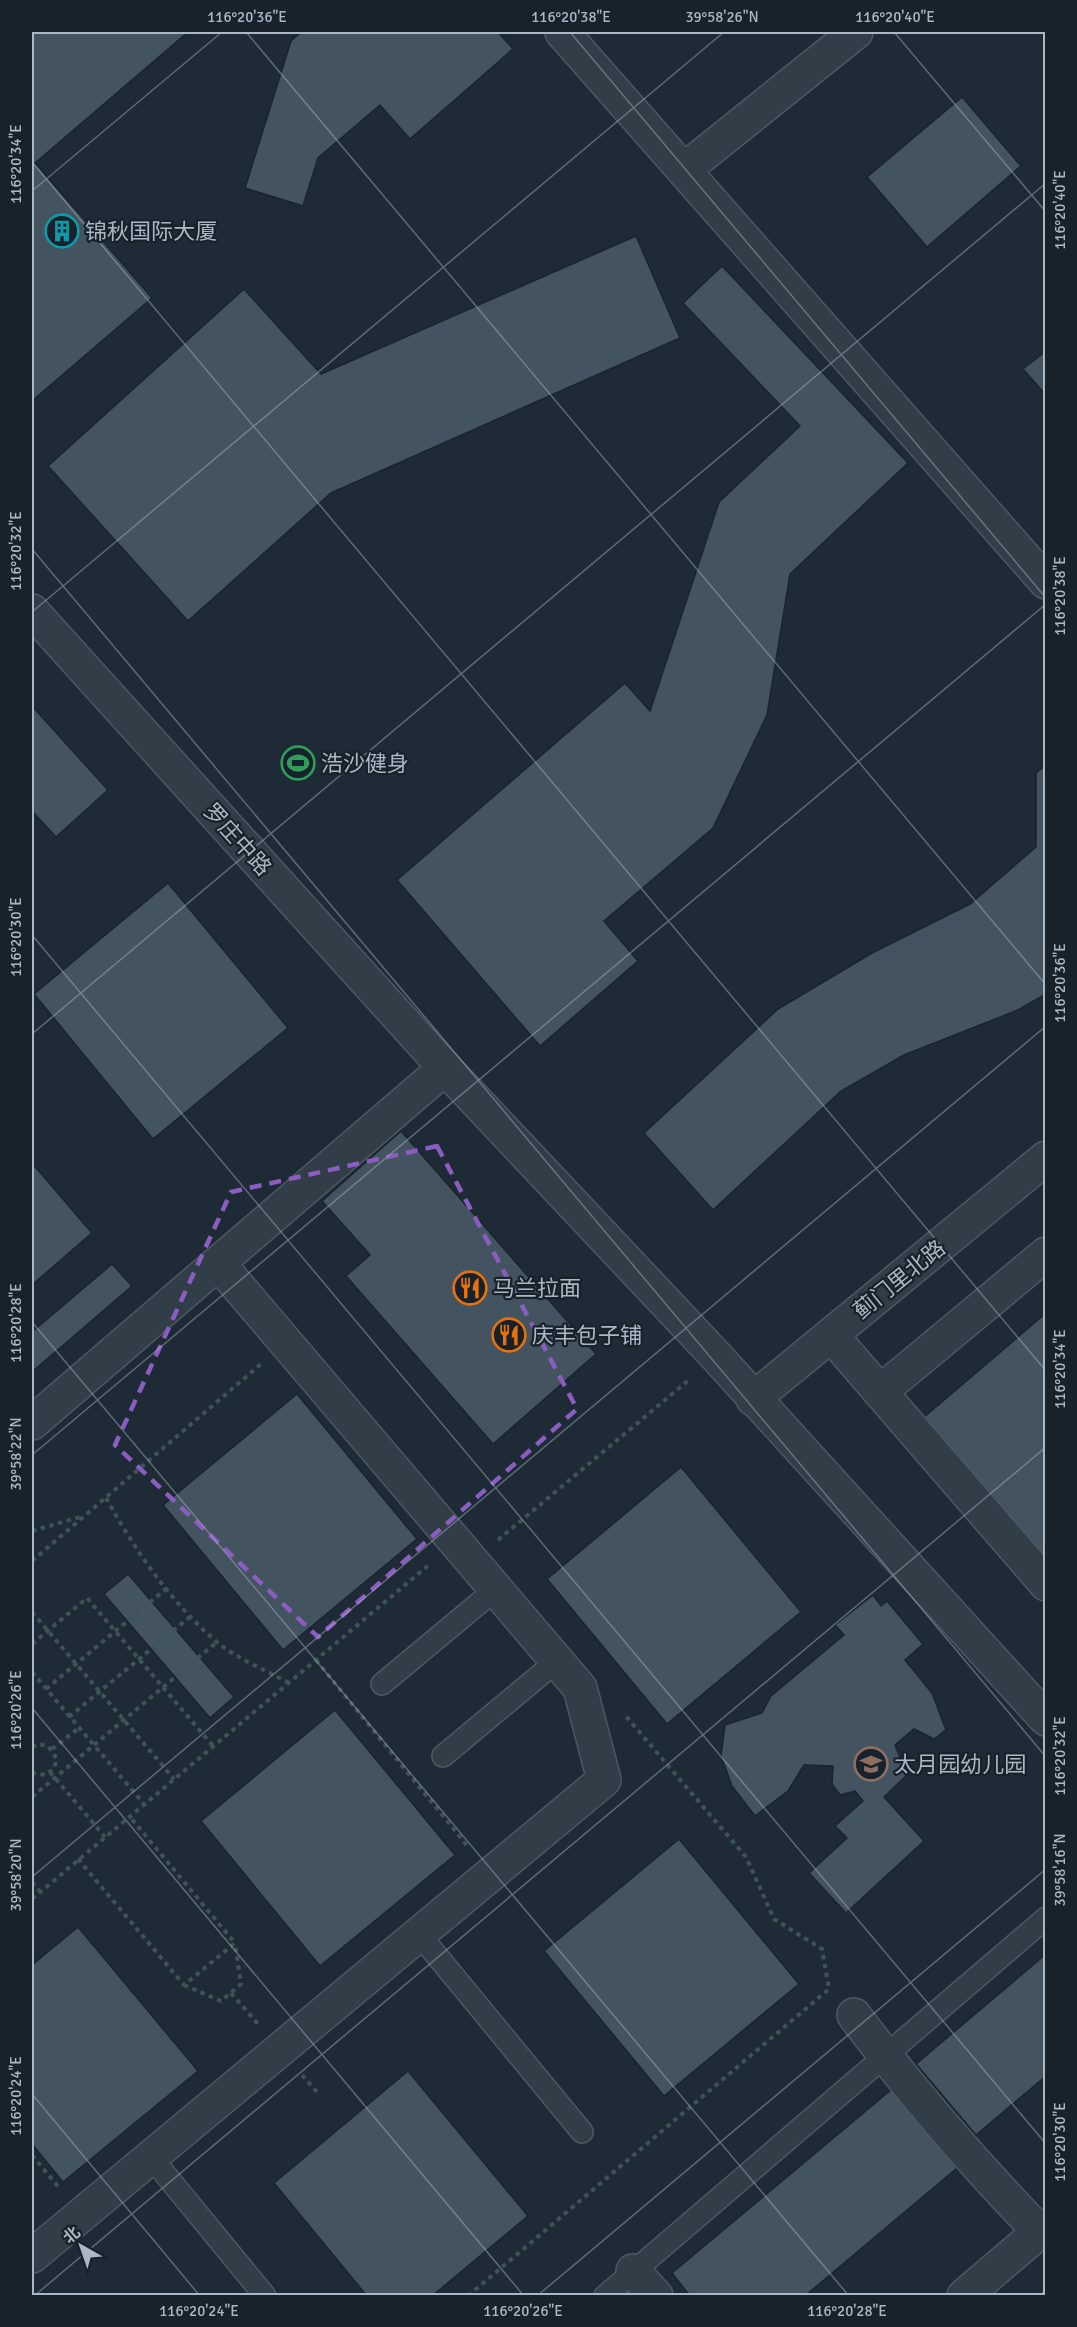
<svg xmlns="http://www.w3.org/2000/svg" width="1077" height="2327" font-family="Signika,'Noto Sans SC',sans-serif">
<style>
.building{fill:#435360;stroke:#19242d;stroke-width:1.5}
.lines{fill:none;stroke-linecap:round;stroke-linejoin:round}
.service-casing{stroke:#4c5862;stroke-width:24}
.minor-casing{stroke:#4c5862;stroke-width:36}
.tertiary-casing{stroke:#4c5862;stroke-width:36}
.path{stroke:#3d5454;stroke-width:4;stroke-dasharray:4.5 4.5;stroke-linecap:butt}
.service{stroke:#313d47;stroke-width:21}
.minor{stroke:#313d47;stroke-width:33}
.tertiary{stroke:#313d47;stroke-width:33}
.marked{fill:none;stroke:#8b5dc1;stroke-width:4.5;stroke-dasharray:12 8;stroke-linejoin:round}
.ticks{fill:none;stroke:#aab8c4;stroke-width:1.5;stroke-opacity:0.45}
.labels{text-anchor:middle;stroke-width:4.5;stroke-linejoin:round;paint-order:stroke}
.poi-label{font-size:22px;fill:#aab8c4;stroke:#17222b;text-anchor:start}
.street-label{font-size:22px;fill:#aab8c4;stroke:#17222b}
.neatline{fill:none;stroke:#aab8c4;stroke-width:2}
.ticks-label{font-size:15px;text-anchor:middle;fill:#aab8c4}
</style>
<rect width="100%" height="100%" fill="#1e2b36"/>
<g class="building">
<path d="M32 32H188L35 163 152 298 32 401Z"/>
<path d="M301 32H498L513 49 410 139 380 105 318 158 303 206 245 188 291 41Z"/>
<path d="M962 97 1021 166 927 247 867 177Z"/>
<path d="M636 236 680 338 331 493 188 621 48 466 244 289 321 374Z"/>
<path d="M722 266 908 463 790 574 767 715 713 828 604 921 638 961 540 1046 397 880 625 683 650 711 719 502 800 426 683 303Z"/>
<path d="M1046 351V395L1023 369Z"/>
<path d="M32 706 108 790 56 837 32 811Z"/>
<path d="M1046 765V994L1018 1010 904 1055 841 1091 713 1210 644 1133 778 1009 872 953 970 904 1036 847V773Z"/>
<path d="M168 883 288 1028 153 1139 34 994Z"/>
<path d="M401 1131 596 1354 493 1444 346 1276 370 1255 322 1201Z"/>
<path d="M32 1163 92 1233 32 1285Z"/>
<path d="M112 1264 132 1286 32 1372V1332Z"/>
<path d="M1046 1313V1560L923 1418Z"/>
<path d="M297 1394 417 1539 283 1650 163 1505Z"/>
<path d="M681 1467 801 1612 667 1724 547 1579Z"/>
<path d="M128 1574 234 1697 210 1718 104 1594Z"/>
<path d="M873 1595 881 1606 887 1601 923 1644 905 1660 932 1693 946 1730 934 1739 914 1729 895 1745 907 1775 884 1797 924 1841 846 1913 809 1873 847 1838 835 1826 863 1801 855 1791 840 1795 832 1784 833 1766 804 1765 788 1791 755 1816 732 1786 721 1756 725 1725 762 1713 771 1696 844 1635 835 1625Z"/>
<path d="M335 1710 455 1855 320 1966 201 1821Z"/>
<path d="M679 1839 799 1984 664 2096 544 1951Z"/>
<path d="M78 1927 198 2071 63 2182 32 2144V1965Z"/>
<path d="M1046 1954V2076L976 2135 916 2064Z"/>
<path d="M408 2071 528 2216 432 2296H367L274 2183Z"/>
<path d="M892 2089 957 2168 805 2296H690L672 2273Z"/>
</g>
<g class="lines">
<g class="service-casing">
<g id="service">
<path d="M382 1684 496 1589"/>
<path d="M443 1756 557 1661"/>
<path d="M419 1934 582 2132"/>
<path d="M151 2157 265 2296"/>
<path d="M605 2296 1046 1918"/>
</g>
</g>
<g class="minor-casing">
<g id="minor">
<path d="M562 32 1046 582"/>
<path d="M684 170 856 32"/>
<path d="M831 1335 1046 1584"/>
<path d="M880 1392 1046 1254"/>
<path d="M854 2015C911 2091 973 2163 1039 2231"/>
<path d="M32 2256 604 1780 580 1688 218 1263"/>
<path d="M633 2271 656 2296"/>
</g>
</g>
<g class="tertiary-casing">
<g id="tertiary">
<path d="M32 611 445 1068 716 1356 1046 1719"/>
<path d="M753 1399 1046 1158"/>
<path d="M32 1423 445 1068"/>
<path d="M964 2296 1046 2226"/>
</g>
</g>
<g class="path">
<path d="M106 1498C135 1550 171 1603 217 1642 237 1659 266 1670 289 1683"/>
<path d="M32 1531 80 1517"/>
<path d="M498 1540 690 1379"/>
<path d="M32 1561 261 1364"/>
<path d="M32 1612 174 1779"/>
<path d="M32 1644 87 1598 213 1746"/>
<path d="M316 1660 469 1848"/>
<path d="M32 1672 144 1804"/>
<path d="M46 1689 167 1588"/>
<path d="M69 1717 191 1616"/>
<path d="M32 1747 38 1744 48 1746 57 1759 54 1768 46 1775 32 1773"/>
<path d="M52 1749 79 1728"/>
<path d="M50 1772 105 1837"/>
<path d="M32 1797 217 1642"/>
<path d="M78 1859 184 1985 235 1943 130 1817"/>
<path d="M32 1882 40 1892"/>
<path d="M32 1899 430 1564"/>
<path d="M184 1985 221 2001 241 1984 235 1943"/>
<path d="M231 1993 258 2024"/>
<path d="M302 2075 317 2092"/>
<path d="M32 2155 60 2189"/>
<path d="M468 2296 829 1989 822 1949 774 1919 746 1857 624 1714"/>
</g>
<use href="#service" class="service"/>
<use href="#minor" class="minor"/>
<use href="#tertiary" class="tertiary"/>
</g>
<path class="marked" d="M437 1146 577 1409 318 1637 115 1445 231 1192Z"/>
<path class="ticks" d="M246 32 1046 985M570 32 1046 598M894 32 1046 212M32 162 1046 1371M32 191 222 32M32 549 1046 1757M32 612 724 32M32 935 1046 2144M32 1034 1046 183M32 1322 849 2296M32 1455 1046 604M32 1708 524 2296M32 1877 1046 1026M32 2094 200 2296M34 2296 1046 1447M537 2296 1046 1869M1039 2296 1046 2290"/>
<defs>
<g id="building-ring" transform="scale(1.725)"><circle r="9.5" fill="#17222b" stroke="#0f9aa8" stroke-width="1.5"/><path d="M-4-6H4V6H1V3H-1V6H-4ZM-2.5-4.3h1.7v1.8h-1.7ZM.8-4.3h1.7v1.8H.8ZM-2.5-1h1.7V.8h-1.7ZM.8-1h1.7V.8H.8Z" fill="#0f9aa8"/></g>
<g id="stadium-ring" transform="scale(1.725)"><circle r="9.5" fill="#17222b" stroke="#2e9e5b" stroke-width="1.5"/><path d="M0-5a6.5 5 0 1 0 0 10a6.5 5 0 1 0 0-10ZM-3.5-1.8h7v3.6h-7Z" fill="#2e9e5b"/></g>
<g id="restaurant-ring" transform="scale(1.725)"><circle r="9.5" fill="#17222b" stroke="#e8710a" stroke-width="1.5"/><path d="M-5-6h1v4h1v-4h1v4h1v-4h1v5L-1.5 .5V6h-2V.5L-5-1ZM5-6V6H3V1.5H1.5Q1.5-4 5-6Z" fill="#e8710a"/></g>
<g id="school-ring" transform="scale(1.725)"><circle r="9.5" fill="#17222b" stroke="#8d6e63" stroke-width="1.5"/><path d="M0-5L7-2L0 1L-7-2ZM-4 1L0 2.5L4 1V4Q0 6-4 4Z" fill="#8d6e63"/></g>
</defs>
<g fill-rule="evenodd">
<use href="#building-ring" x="62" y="231"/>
<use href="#stadium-ring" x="298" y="763"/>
<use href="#restaurant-ring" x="470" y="1288"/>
<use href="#restaurant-ring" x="509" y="1335"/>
<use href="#school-ring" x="871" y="1764"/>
</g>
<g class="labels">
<g class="poi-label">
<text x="85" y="239">锦秋国际大厦</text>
<text x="321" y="771">浩沙健身</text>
<text x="493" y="1296">马兰拉面</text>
<text x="532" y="1343">庆丰包子铺</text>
<text x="894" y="1772">太月园幼儿园</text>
</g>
<g class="street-label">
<text transform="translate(238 839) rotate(48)" y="8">罗庄中路</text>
<text transform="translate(899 1279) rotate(-39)" y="8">蓟门里北路</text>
</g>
</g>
<rect width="1077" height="2327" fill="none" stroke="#17222b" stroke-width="66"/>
<g transform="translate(81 2246) rotate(320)" stroke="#17222b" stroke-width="4.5" paint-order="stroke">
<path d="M0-4.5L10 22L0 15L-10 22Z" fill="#aab8c4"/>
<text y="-9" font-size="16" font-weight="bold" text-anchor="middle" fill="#aab8c4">北</text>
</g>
<rect x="33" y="33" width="1011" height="2261" class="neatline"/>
<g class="ticks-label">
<text x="247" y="22">116°20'36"E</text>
<text x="571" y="22">116°20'38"E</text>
<text x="722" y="22">39°58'26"N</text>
<text x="895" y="22">116°20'40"E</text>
<text transform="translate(16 164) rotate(-90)" y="5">116°20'34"E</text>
<text transform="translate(1060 210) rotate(-90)" y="5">116°20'40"E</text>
<text transform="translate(16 551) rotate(-90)" y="5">116°20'32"E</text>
<text transform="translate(1060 596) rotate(-90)" y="5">116°20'38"E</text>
<text transform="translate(16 937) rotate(-90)" y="5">116°20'30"E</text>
<text transform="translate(1060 983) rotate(-90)" y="5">116°20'36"E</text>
<text transform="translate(16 1323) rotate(-90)" y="5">116°20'28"E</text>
<text transform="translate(1060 1369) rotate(-90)" y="5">116°20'34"E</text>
<text transform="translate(16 1454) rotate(-90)" y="5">39°58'22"N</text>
<text transform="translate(16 1710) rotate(-90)" y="5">116°20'26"E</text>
<text transform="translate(1060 1756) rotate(-90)" y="5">116°20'32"E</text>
<text transform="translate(1060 1870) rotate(-90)" y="5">39°58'16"N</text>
<text transform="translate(16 1875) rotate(-90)" y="5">39°58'20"N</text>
<text transform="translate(16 2096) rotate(-90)" y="5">116°20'24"E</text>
<text transform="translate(1060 2142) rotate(-90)" y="5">116°20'30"E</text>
<text x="199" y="2316">116°20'24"E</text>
<text x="523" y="2316">116°20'26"E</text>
<text x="847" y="2316">116°20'28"E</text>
</g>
</svg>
